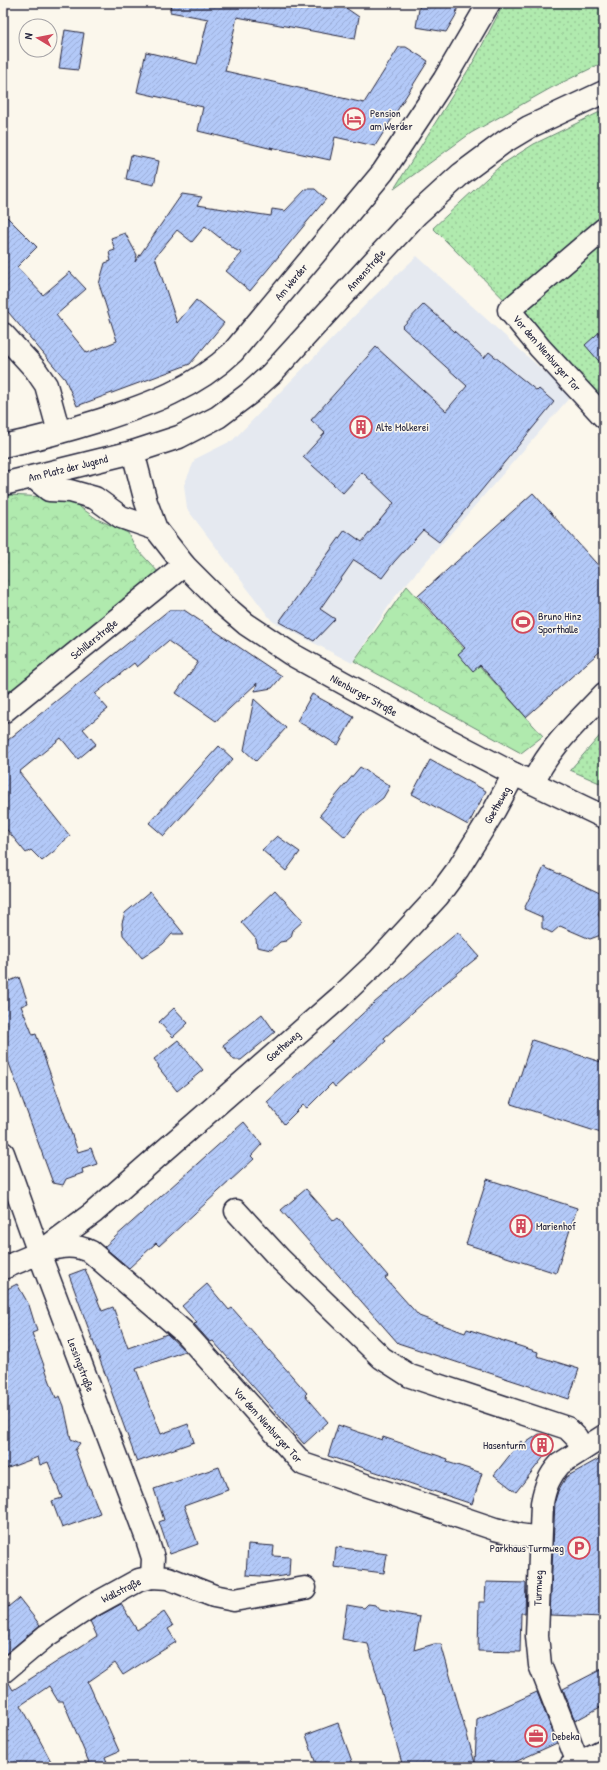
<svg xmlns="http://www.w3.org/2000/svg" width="607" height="1770" font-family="'Patrick Hand',sans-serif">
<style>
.built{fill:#e5e9f0}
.grass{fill:url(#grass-dots);stroke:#698674}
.forest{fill:url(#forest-crowns);stroke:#698674}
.building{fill:url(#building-hatch);stroke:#22223b}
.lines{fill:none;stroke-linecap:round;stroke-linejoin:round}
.minor-casing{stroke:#22223b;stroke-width:25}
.major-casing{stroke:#22223b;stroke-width:25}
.minor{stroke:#fbf7ec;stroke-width:22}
.major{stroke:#fbf7ec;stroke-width:22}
.labels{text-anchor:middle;stroke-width:3;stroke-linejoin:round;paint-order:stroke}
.poi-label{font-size:11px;fill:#22223b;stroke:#fbf7ec;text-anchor:start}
.street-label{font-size:11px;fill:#22223b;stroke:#fbf7ec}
</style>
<defs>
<pattern id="grass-dots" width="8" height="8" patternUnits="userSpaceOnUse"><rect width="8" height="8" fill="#b0eaae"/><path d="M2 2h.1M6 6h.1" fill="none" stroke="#97c897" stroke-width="1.8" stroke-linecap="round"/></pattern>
<pattern id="forest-crowns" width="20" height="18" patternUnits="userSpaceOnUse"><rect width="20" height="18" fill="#b0eaae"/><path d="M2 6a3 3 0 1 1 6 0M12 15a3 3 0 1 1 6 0" fill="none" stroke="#97c897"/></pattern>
<pattern id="building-hatch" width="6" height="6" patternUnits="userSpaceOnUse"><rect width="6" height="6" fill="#b3c9f8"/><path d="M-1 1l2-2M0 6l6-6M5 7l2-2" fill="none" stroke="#9aacd6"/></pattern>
</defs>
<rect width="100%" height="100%" fill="#fbf7ec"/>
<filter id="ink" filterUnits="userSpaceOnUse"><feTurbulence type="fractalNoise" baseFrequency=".025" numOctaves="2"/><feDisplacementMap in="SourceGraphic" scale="8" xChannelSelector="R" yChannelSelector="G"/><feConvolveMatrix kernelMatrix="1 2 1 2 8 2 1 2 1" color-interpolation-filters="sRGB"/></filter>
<g filter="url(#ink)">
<path class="built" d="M417 256 571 396 394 598 352 663 272 621 187 509 184 485 195 459 233 440 370 300Z"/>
<g class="grass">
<path d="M504 3H604V62L551 88 471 133 394 189 475 59Z"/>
<path d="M604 110V400L433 228 501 165 534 144Z"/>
<path d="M604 731V785L570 770Z"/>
</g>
<g class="forest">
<path d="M7 495 67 498 97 519 128 533 136 548 160 574 3 704V496Z"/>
<path d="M407 586 543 736 521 753 354 661Z"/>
</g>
<g class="building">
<path d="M171 3H272L271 5 302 10 304 3H317L346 8 359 17 355 39 237 17 225 71 364 103 399 47H406L428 61 375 146 335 137 330 160 270 147 273 149 198 131 203 107 137 92 146 52 197 64 208 19 170 12Z"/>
<path d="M420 3H458L456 15 446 32 416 27Z"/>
<path d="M65 30 84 33 78 70 59 68Z"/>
<path d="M131 155 159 161 154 185 126 179Z"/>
<path d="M306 189H315L326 199 250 291 226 271 242 253 234 249 205 226 192 242 177 230 155 257 177 323 196 300 224 323 190 364 77 406 65 379 3 306V213L37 247 17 267 43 295 70 272 86 289 56 315 87 353 117 341 99 284 105 263 111 261 109 252 115 250 111 238 125 233 137 255 135 262 182 194 202 197 197 205 271 216 272 209 285 211Z"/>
<path d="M424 304 484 358 489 352 537 391 539 389 554 402 439 542 423 530 394 562 382 578 354 560 320 609 335 619 314 641 279 622 345 530 362 542 394 503 362 472 343 493 303 457 325 433 311 420 376 347 446 411 467 386 402 327Z"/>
<path d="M604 328V367L585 345Z"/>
<path d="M533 493 604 572V648L526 717 480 665 473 671 458 654 465 648 418 596Z"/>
<path d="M169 610H184L282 676 272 688 255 691 257 683 216 721 176 693 198 662 168 641 137 667 134 663 95 694 108 709 83 729 96 744 78 759 61 738 19 772 70 836 57 847 58 848 42 861 31 850 26 853 3 825V744Z"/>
<path d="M312 694 354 717 338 745 297 721Z"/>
<path d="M254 699 286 728 256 761 244 750Z"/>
<path d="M219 746 233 759 164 836 149 823Z"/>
<path d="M430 760 486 791 468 825 412 794Z"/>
<path d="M360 767 390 786 383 798 361 815 345 837 320 815Z"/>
<path d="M277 836 300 852 286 871 262 850Z"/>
<path d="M544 867 604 895V901L598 914 604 925 601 935 590 939 560 926 552 933 542 928V917L524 909Z"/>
<path d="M275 890 303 921 293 930 291 937 286 941 280 942 271 950 257 947 256 939 241 922Z"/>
<path d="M150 892 184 934H172L163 944 142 958 123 935 122 923 125 913Z"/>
<path d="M458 932 479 956 443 985 384 1038 386 1041 335 1087 332 1083 307 1108 303 1105 284 1124 267 1102 374 1003Z"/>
<path d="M3 964 10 981 19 977 28 1003 21 1006 33 1035 36 1034 78 1152 91 1148 97 1164 82 1169 83 1173 66 1179 63 1185 53 1183 3 1047Z"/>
<path d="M174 1008 188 1023 173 1037 159 1022Z"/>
<path d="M262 1014 275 1032 241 1060H234L223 1045Z"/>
<path d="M178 1040 203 1070 177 1091 158 1067 159 1066 154 1059Z"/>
<path d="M532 1040 604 1063V1134L511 1104Z"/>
<path d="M244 1122 262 1144 251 1156 254 1159 159 1246 156 1243 129 1268 104 1247Z"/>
<path d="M487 1179 577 1208 556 1273 466 1244Z"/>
<path d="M306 1189 334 1221 338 1218 388 1276 385 1278 419 1316 465 1333 467 1329 488 1336 538 1352 537 1356 579 1369 569 1399 398 1343 281 1210Z"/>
<path d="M85 1269 102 1311 113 1307 128 1348 167 1334 185 1351 136 1369 161 1434 188 1424 194 1442 137 1462 69 1275Z"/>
<path d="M17 1284 29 1305 37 1331 32 1333 56 1398 60 1396 64 1406 71 1439 80 1443 75 1450 89 1488H90L100 1513 97 1514 98 1515 62 1528 52 1501 62 1498 48 1462 40 1465 38 1457 3 1470V1291Z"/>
<path d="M207 1284 229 1310 232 1308 307 1393 305 1395 328 1422 304 1444 213 1341 210 1342 194 1324 197 1323 182 1306Z"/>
<path d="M338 1425 382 1440 383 1437 448 1459 447 1462 482 1473 472 1504 328 1456Z"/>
<path d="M539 1434 548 1435 551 1438 553 1445 516 1492 494 1475 521 1441 524 1444Z"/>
<path d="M604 1456V1617L550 1615 555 1501 558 1491 566 1477Z"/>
<path d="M219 1467 228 1490 184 1506 198 1544 170 1554 159 1522 164 1520 154 1489Z"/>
<path d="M248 1544 274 1546 273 1556 290 1557 289 1575 275 1577 246 1575Z"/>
<path d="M336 1547 387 1554 384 1573 334 1567Z"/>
<path d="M486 1582 526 1583 525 1613H521L520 1652 478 1651 479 1602H485Z"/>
<path d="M19 1598 40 1625 3 1656V1611Z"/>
<path d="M121 1604 137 1630 164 1612 173 1626 168 1629 176 1642 123 1675 115 1663 88 1682 119 1751 105 1757 107 1762 98 1767H91L63 1701H58L49 1686 21 1705 54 1767H8L3 1758V1684L9 1683 13 1690 97 1636 90 1621Z"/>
<path d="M368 1604 376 1605 380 1610 420 1617 414 1650 434 1644H441L475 1763 477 1719 537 1692 557 1743 504 1767H403L368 1644 342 1639 347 1605 364 1608Z"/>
<path d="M604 1668V1705L575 1721 563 1689Z"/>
<path d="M338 1723 354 1767H317L306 1735Z"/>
</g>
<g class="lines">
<g class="minor-casing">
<g id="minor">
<path d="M604 229 509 310 540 348 604 417"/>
<path d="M3 334 35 369 46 385 59 432"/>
<path d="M3 446C36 439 69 430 101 420 150 404 195 388 233 352L383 172 444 80 489 3"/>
<path d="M133 452 146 502 156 529 184 565 225 606 246 624 291 654 422 726 514 774 604 817"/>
<path d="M33 477 49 490 70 491 95 498 121 517 156 529"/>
<path d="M3 712 184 565"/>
<path d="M533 783C548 748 578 722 604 694"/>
<path d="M3 1153 39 1253 146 1536 153 1558 152 1577"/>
<path d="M236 1211 280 1259 382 1358 410 1376 567 1428 576 1437 583 1449"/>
<path d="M45 1251C62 1246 74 1244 91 1252L184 1332 303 1464 495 1529 519 1535 540 1538"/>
<path d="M3 1268 39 1253 93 1213 339 998 379 960 438 896 458 869 494 811 514 774"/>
<path d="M3 1672 46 1636 88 1608 139 1580 152 1577 168 1578 214 1596 234 1600 305 1588"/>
<path d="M578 1763 540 1665 537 1636 542 1503C545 1487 549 1476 560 1464L604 1436"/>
<path d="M570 1767 604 1750"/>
</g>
</g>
<g class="major-casing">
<path id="major" d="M3 484 133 452 179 437 218 417 250 393 271 374 416 215 461 174 504 142 529 127 604 92"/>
</g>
<use href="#minor" class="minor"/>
<use href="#major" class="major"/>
</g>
</g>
<defs>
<g id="hotel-ring" transform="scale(1.15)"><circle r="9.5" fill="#fbf7ec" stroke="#d1495b" stroke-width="1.5"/><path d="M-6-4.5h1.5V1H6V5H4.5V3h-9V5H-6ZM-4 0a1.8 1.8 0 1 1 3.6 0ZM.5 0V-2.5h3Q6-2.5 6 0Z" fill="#d1495b"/></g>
<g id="building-ring" transform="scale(1.15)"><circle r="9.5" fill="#fbf7ec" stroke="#d1495b" stroke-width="1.5"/><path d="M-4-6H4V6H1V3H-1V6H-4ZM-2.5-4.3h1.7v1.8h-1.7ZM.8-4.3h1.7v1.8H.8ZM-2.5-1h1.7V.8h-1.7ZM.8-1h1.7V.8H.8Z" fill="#d1495b"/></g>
<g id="stadium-ring" transform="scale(1.15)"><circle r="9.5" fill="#fbf7ec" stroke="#d1495b" stroke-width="1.5"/><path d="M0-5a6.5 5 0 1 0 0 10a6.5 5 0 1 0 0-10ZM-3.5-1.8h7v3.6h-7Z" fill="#d1495b"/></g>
<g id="parking-ring" transform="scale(1.15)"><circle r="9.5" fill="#fbf7ec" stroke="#d1495b" stroke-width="1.5"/><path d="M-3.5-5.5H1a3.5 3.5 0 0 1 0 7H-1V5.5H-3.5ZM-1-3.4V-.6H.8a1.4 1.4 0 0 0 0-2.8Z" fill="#d1495b"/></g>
<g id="office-ring" transform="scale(1.15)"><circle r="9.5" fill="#fbf7ec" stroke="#d1495b" stroke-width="1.5"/><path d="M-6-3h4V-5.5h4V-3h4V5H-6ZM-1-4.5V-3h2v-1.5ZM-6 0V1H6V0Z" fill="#d1495b"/></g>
</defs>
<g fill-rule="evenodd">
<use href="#hotel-ring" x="354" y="119"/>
<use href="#building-ring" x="361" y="427"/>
<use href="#stadium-ring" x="523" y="622"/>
<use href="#building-ring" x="521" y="1226"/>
<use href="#building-ring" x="542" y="1445"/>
<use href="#parking-ring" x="579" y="1548"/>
<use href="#office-ring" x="536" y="1736"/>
</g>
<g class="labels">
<g class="poi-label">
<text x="370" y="117">Pension<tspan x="370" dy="13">am Werder</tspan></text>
<text x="376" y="431">Alte Molkerei</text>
<text x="538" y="620">Bruno Hinz<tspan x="538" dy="13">Sporthalle</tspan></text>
<text x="536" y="1230">Marienhof</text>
<text x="526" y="1449" text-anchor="end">Hasenturm</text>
<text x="564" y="1552" text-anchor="end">Parkhaus Turmweg</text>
<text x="552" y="1740">Debeka</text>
</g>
<g class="street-label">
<text transform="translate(366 270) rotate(-48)" y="4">Annenstraße</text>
<text transform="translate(291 282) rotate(-50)" y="4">Am Werder</text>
<text transform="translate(547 353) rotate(49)" y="4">Vor dem Nienburger Tor</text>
<text transform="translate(68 468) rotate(-14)" y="4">Am Platz der Jugend</text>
<text transform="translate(94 639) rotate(-39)" y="4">Schillerstraße</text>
<text transform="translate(364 695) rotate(29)" y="4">Nienburger Straße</text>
<text transform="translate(497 805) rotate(-60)" y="4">Goetheweg</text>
<text transform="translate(283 1046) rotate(-41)" y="4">Goetheweg</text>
<text transform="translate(81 1365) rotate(69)" y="4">Lessingstraße</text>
<text transform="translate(268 1425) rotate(48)" y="4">Vor dem Nienburger Tor</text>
<text transform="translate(538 1588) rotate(-88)" y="4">Turmweg</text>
<text transform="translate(121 1590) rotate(-27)" y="4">Wallstraße</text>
</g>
</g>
<rect width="607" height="1770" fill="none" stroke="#fbf7ec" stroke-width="16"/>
<rect x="8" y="8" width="591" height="1754" fill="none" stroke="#22223b" stroke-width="1.5" filter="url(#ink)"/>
<g transform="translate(38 38) rotate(280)"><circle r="19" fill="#fbf7ec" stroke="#a4a2a5"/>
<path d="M0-3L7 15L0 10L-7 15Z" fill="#d1495b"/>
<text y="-6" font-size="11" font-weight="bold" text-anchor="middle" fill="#22223b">N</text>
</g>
</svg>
